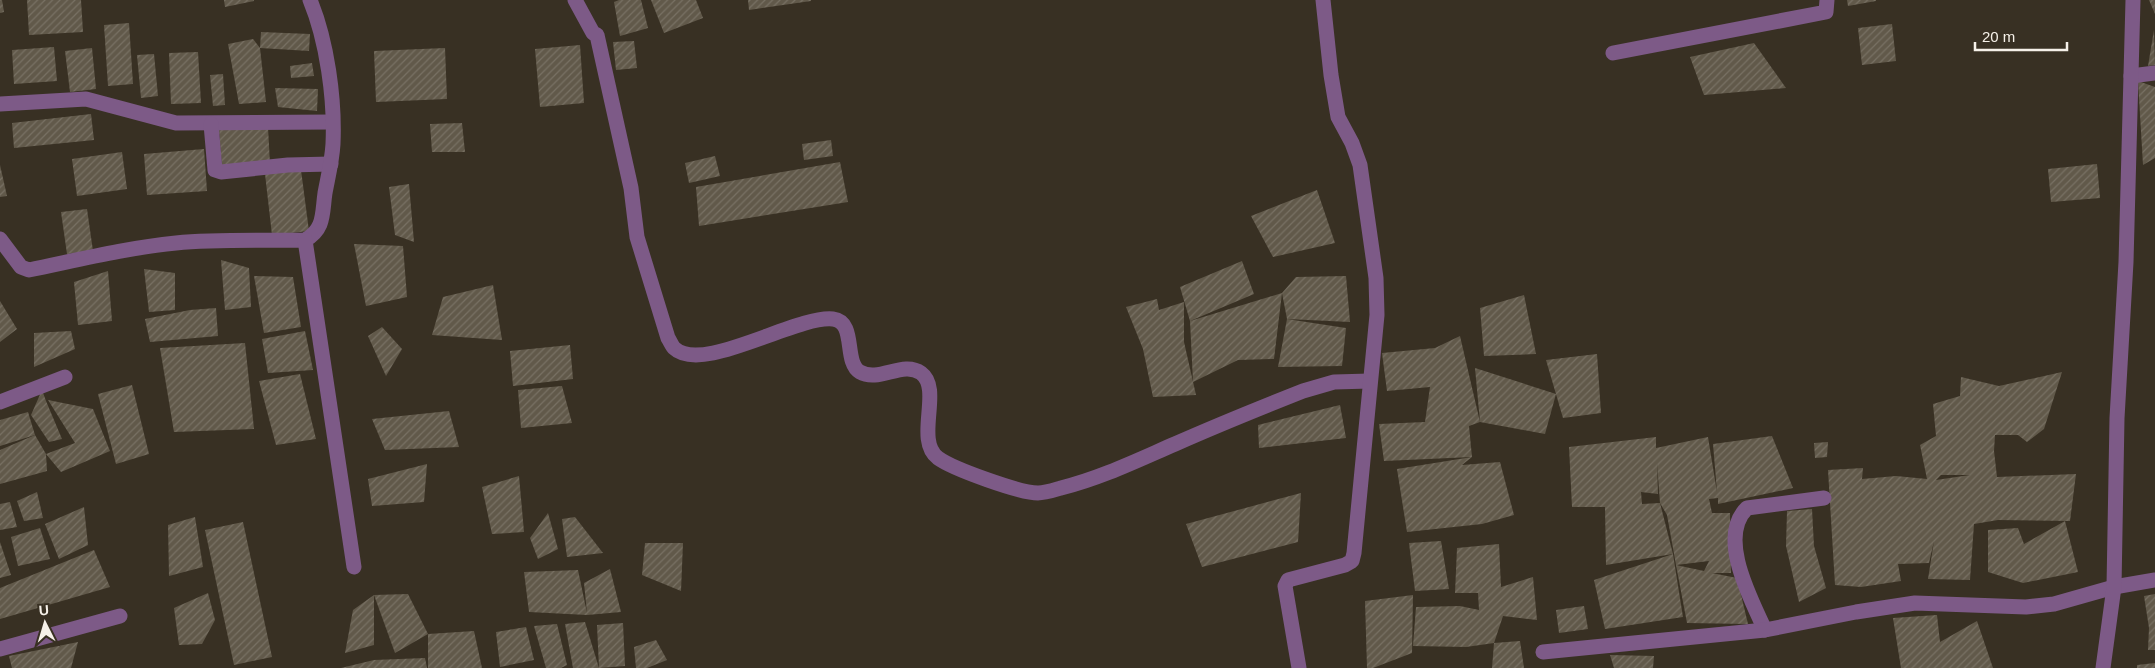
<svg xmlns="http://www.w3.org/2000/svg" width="2155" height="668" font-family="Arial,sans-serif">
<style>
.building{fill:url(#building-hatch);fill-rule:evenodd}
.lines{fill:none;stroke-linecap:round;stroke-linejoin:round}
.street{stroke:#7d5a87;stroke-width:15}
</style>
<defs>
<pattern id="building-hatch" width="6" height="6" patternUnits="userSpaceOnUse" patternTransform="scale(1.25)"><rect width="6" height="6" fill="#61594a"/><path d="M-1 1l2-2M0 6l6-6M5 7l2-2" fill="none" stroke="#787164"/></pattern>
</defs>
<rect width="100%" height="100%" fill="#383023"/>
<g class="building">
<path d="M0 0H2L4 12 0 13Z"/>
<path d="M27 0H81L83 32 29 35Z"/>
<path d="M224 0H254V1L225 7Z"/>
<path d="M619 0H641L648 28 620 36 614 2Z"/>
<path d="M651 0H696L703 18 664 33Z"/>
<path d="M748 0H811V1L749 10Z"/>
<path d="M1847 0H1876V1L1848 6Z"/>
<path d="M2149 0H2155V14Z"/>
<path d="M129 23 133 84 108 86 104 25Z"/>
<path d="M1892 24 1896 61 1862 65 1858 28Z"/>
<path d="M2154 30 2155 65 2148 66Z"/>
<path d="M261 32 310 34 309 51 260 48Z"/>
<path d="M253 39 260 48 266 102 239 104 228 44Z"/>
<path d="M634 41 637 68 616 70 613 42Z"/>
<path d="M1754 43 1786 88 1704 95 1690 57Z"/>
<path d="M580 45 584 103 540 107 535 49Z"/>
<path d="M54 47 57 81 14 84 12 50Z"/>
<path d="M92 48 96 89 70 92 65 51Z"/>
<path d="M445 48 447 99 376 102 374 51Z"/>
<path d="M198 52 201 103 171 104 169 53Z"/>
<path d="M154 54 158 96 141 98 137 55Z"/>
<path d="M312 63 314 76 291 78 290 66Z"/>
<path d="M223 74 225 105 213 106 210 75Z"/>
<path d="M2138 81 2155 87V158L2143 165Z"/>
<path d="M275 88 318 89 317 111 278 107Z"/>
<path d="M91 114 94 140 14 148 12 123Z"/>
<path d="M462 123 465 152H432L430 124Z"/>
<path d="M268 127 270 164 222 168 219 130Z"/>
<path d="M831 140 833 156 804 160 802 144Z"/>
<path d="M204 149 207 191 147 195 144 154Z"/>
<path d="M122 152 127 189 77 196 72 159Z"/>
<path d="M715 156 720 176 689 183 685 163Z"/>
<path d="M840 162 848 202 699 226 696 187Z"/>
<path d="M2097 164 2100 198 2051 202 2048 169Z"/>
<path d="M0 165 7 196 0 197Z"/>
<path d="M301 170 309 231 272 235 265 174Z"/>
<path d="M409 184 414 242 395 235 389 187Z"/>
<path d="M1317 190 1335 243 1273 257 1251 216Z"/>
<path d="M87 209 93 251 67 254 61 212Z"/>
<path d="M354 244 403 246 407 297 366 306Z"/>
<path d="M221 260 249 268 251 307 225 310Z"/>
<path d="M1242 261 1254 294 1190 321 1282 293 1274 359 1238 360 1193 382 1190 321 1180 287Z"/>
<path d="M144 269 175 273V310L149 312Z"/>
<path d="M108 271 112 321 78 325 74 282Z"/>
<path d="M254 276 293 277 301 327 264 333Z"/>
<path d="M1346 276 1350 322 1287 319 1346 328 1342 366 1278 367 1287 319 1282 293 1296 277Z"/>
<path d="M493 285 502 340 432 335 443 297Z"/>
<path d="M1524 295 1536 354 1484 356 1480 308Z"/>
<path d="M1157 299 1159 310 1184 302V342L1196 395 1153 397 1143 349 1126 307Z"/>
<path d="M0 301 17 329 0 342Z"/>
<path d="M216 308 218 336 150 342 145 319 190 310Z"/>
<path d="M382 327 402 349 386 376 368 336Z"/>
<path d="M71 331 75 349 34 367V333Z"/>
<path d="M305 331 313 370 268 373 262 339Z"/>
<path d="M1460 336 1480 422 1475 368 1556 394 1545 434 1480 422 1469 426 1472 457 1462 465 1500 462 1514 515 1482 524 1407 532 1397 469 1472 457 1384 461 1379 424 1425 422 1430 387 1387 391 1382 353 1435 348Z"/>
<path d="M245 343 254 429 174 432 160 348Z"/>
<path d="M570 345 573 379 513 386 510 351Z"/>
<path d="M1597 354 1601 413 1563 418 1546 360Z"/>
<path d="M2062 372 2044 429 2027 442 2018 435H1995L1994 451 1997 477 2076 474 2070 521 1998 520 1974 524 1970 580 1928 579 1934 541 1929 563 1898 564 1901 581 1861 587 1835 585 1828 470 1863 468 1862 479 1896 476 1927 479 1920 445 1936 436 1933 404 1960 396 1961 377 1999 386ZM1941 475H1970L1936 480Z"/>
<path d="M300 374 316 439 276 445 259 381Z"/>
<path d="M132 385 149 454 116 464 98 394Z"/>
<path d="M562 386 572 423 521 428 518 390Z"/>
<path d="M42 390 46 401 62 439 49 442 31 415Z"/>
<path d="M48 400 93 409 110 451 61 472 46 454 47 471 0 484V450L35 435 46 454 75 443Z"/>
<path d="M1340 405 1346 438 1259 448 1258 425Z"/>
<path d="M449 411 459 447 385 450 372 419Z"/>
<path d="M28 412 35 435 0 446V420Z"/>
<path d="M1772 436 1793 488 1718 504V498L1709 499 1712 513H1730L1731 573H1712L1737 578 1748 624 1687 623 1676 565 1704 571 1709 561 1676 565 1667 515 1660 503 1657 463 1658 494 1641 492 1642 504 1660 503 1673 554 1606 565 1605 507H1572L1569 447 1656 437V448L1708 437 1717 492 1713 444Z"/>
<path d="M1828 442 1827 457 1815 458 1814 443Z"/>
<path d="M427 464 424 502 372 506 368 479Z"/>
<path d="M519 476 524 532 492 534 482 487Z"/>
<path d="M37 492 43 518 24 521 17 501Z"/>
<path d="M1301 493 1298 542 1202 567 1186 524Z"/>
<path d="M10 502 17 527 0 530V504Z"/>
<path d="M84 507 88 545 59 559 45 524Z"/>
<path d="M1812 509 1814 546 1826 588 1799 602 1786 546 1787 511Z"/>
<path d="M548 513 558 549 538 559 530 538Z"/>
<path d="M195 517 203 567 169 576 168 525Z"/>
<path d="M575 517 603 553 567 557 562 519Z"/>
<path d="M2065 521 2078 572 2023 583 1988 572V530L2018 528 2024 544Z"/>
<path d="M243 522 272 657 234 665 205 530Z"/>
<path d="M40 528 50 559 18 566 11 537Z"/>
<path d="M1441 541 1449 589 1415 591 1409 543Z"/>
<path d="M0 542 11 575 0 578Z"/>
<path d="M645 543H683L681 591 642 575Z"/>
<path d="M1499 544 1501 587 1533 577 1537 620 1503 616 1494 643 1520 641 1524 668H1492L1494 643 1466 647 1413 646 1416 607 1460 606 1479 610 1478 593H1455L1457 548Z"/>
<path d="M94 550 110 587 0 619V588Z"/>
<path d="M1673 554 1683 617 1605 629 1594 580Z"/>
<path d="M610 569 621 612 587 615 529 612 524 572 578 570 587 613 584 583Z"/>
<path d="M208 593 215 620 202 644 179 645 174 608Z"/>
<path d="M408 594 428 634 395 653 374 595Z"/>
<path d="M2155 594V650H2148L2149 628 2144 596Z"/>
<path d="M374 595V645L345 653 353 610Z"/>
<path d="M1413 595 1412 653 1373 668H1367L1365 601Z"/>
<path d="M1584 606 1588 629 1559 633 1556 610Z"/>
<path d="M1937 615 1940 642 1977 621 1993 668H1901L1893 618Z"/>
<path d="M585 622 599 668H573L565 624Z"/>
<path d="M623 623 625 666 599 668 597 625Z"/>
<path d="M557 624 567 665 561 668H546L534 626Z"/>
<path d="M526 627 534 660 500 667 496 632Z"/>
<path d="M474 631 482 668H428V634Z"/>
<path d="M656 640 667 660 647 668H636L634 647Z"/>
<path d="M78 642 71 668H12L9 656Z"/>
<path d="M1610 655 1654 656 1653 668H1614Z"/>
<path d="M425 658 427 668H341L374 660Z"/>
<path d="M2155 663V668H2137V665Z"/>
</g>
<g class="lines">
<g class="street">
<path d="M575 0 593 33 597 35 631 188 637 237 668 338C670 341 672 346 674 348 702 375 796 315 833 319 857 322 843 362 860 372 879 383 903 360 921 373 943 389 914 440 938 458 953 469 1020 493 1038 493 1045 493 1054 490 1061 488 1101 478 1138 460 1175 444 1218 425 1260 408 1303 391L1334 382 1370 381"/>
<path d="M1613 53 1826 12 1827 0"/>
<path d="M2131 76 2155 73"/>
<path d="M0 104 86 99 176 123 332 122"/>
<path d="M211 124 215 170 221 172 288 165 331 164"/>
<path d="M0 239 21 267 29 270C78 260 126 248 176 243 218 239 262 241 305 240 325 229 322 213 325 193 328 177 332 161 333 144 335 99 327 41 310 0"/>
<path d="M305 240 354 567"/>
<path d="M0 402 65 377"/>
<path d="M1765 630C1751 599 1717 537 1747 508L1824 498"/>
<path d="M0 649 120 616"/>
<path d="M1543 652 1765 630 1856 612 1915 603 2026 607 2054 604 2114 587 2155 580"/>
<path d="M1299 668 1285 586 1288 580 1345 565 1352 561 1354 553 1377 315 1376 278 1360 165 1352 143 1338 117 1331 75 1323 0"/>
<path d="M2103 668 2114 587 2117 418 2126 262 2133 0"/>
</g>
</g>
<g transform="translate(45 623) rotate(355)" stroke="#383023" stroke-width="4" paint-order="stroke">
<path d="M0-4L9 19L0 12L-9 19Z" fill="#f6f1e9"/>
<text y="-8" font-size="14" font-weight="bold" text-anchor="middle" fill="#f6f1e9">U</text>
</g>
<path d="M1975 42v8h92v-8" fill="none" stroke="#f6f1e9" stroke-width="2.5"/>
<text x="1982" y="42" font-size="15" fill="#f6f1e9" stroke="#383023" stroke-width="4" paint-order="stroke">20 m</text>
</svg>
